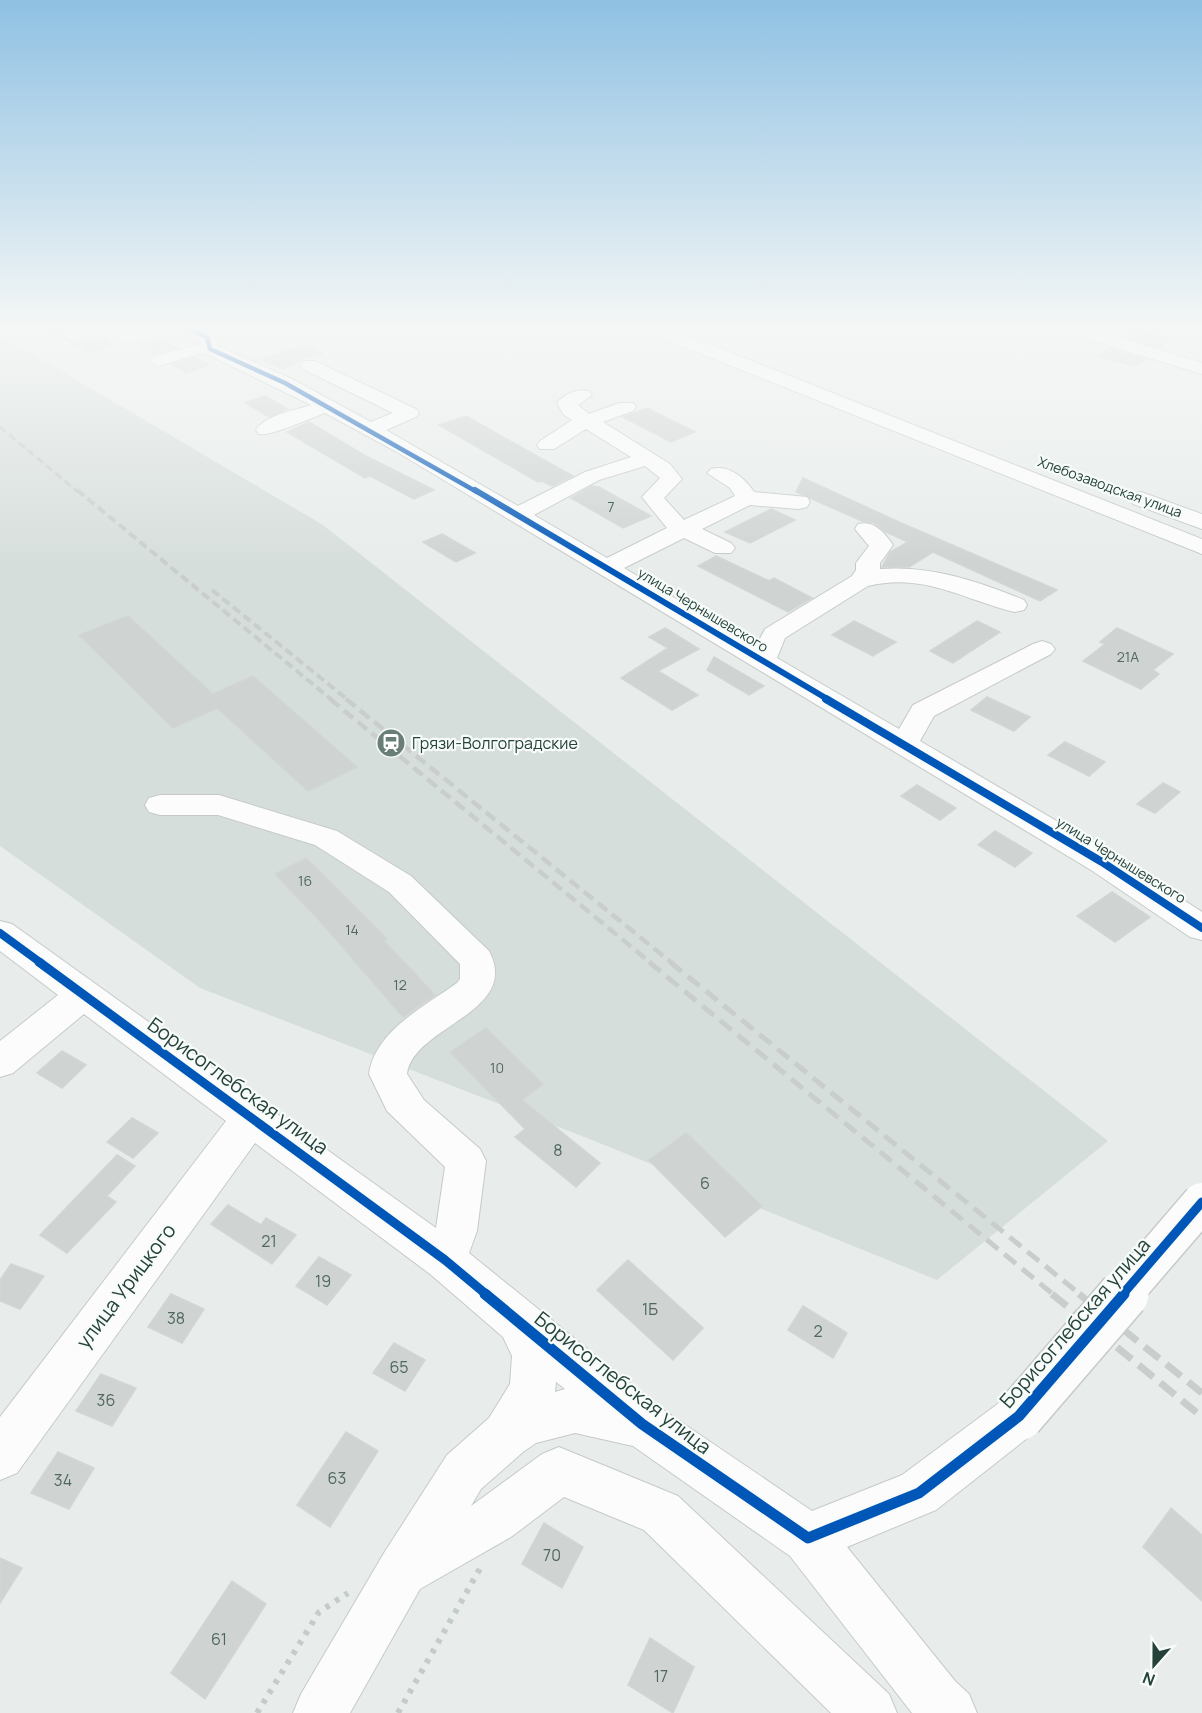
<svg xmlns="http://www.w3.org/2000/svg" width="1202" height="1713" font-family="Manrope,sans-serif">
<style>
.built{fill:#d6dedb}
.building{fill:#cfd4d2;stroke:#d1d6d4;stroke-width:1.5}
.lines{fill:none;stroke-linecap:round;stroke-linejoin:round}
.minor-casing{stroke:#c5cac8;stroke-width:2}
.path{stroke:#c3ccca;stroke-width:6;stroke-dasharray:4.5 7;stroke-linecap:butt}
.minor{fill:#fcfcfc;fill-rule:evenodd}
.rail-far4{stroke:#c9cdcc;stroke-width:3;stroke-dasharray:8 4;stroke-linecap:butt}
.rail-far3{stroke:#c9cdcc;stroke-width:4;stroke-dasharray:9 4.5;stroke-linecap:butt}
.rail-far2{stroke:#c9cdcc;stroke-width:4.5;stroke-dasharray:12 6;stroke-linecap:butt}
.rail-far1{stroke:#c9cdcc;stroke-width:5;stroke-dasharray:15 8;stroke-linecap:butt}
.rail{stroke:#c9cdcc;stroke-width:7;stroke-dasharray:19 9;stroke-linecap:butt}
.minor-bridge-far1-casing{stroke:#c5cac8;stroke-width:41;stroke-linecap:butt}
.minor-bridge-casing{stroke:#c5cac8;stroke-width:52;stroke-linecap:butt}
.minor-bridge-far1{stroke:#fcfcfc;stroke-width:38}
.minor-bridge{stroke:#fcfcfc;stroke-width:49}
.cycleway-far4-casing{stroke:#f7fbf9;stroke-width:7}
.cycleway-far3-casing{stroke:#f7fbf9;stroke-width:9}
.cycleway-far2-casing{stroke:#f7fbf9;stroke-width:11}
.cycleway-far1-casing{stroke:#f7fbf9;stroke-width:13}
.cycleway-casing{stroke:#f7fbf9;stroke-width:15}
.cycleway-far4{stroke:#0057b8;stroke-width:4.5}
.cycleway-far3{stroke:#0057b8;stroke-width:6}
.cycleway-far2{stroke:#0057b8;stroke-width:8}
.cycleway-far1{stroke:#0057b8;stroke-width:9}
.cycleway{stroke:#0057b8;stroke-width:11}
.labels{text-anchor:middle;stroke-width:4.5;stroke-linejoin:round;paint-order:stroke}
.far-street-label{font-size:14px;fill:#24423a;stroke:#f7fbf9}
.number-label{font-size:14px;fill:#506761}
.poi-label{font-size:16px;fill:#24423a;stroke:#f7fbf9;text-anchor:start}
.near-number-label{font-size:16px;fill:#506761}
.near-street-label{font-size:20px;fill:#24423a;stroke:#f7fbf9}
</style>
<rect width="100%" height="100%" fill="#e8edeb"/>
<path class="built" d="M0 335 323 525 1108 1141 937 1280 592 1140 200 988 0 846Z"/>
<g class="building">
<path d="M41 325H74L67 328 61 336 76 342 102 338 114 345 89 353Z"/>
<path d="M1140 330 1154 334 1171 339 1160 348 1128 338Z"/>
<path d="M162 339 178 348 154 354 139 346Z"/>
<path d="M302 345 323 354 303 359 283 369 261 360Z"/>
<path d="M1109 348 1145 359 1135 366 1097 356Z"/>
<path d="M195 357 209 365 186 373 172 364Z"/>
<path d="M265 396 288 409 269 417 245 403Z"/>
<path d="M647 408 695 432 671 442 623 417Z"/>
<path d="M466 416 519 446 573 476 552 486 542 481 538 482 439 425Z"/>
<path d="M309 422 364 455 434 490 414 499 370 476 365 478 287 432Z"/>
<path d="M803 478 899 522 1057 590 1040 601 933 552 909 567H882L890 552 908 542 886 532 874 523 862 521 796 492Z"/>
<path d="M592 486 599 487 651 516 623 528 571 498Z"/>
<path d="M771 509 795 520 750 543 725 532Z"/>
<path d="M442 534 475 553 456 562 423 542Z"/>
<path d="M716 556 769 581 774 578 812 598 788 612 698 566Z"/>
<path d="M128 616 213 694 253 676 357 767 308 791 217 708 173 728 79 635Z"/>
<path d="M854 621 896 642 873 656 832 635Z"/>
<path d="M977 621 1000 632 953 663 930 651Z"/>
<path d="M665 628 699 649 658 671 698 695 672 710 621 678 668 648 649 637Z"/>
<path d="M1117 628 1173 654 1153 670 1159 674 1141 689 1083 661 1105 644 1100 642Z"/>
<path d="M714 657 764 686 749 695 707 670Z"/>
<path d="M987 697 1030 717 1014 731 971 710Z"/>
<path d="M1065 742 1105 762 1089 776 1048 755Z"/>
<path d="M1163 783 1180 792 1155 813 1137 804Z"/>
<path d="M917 785 956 808 940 820 901 796Z"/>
<path d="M995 831 1032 853 1015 867 978 845Z"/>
<path d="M306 858 387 939 384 941 435 995 403 1017 319 920 275 874Z"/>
<path d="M1112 892 1150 917 1115 942 1077 916Z"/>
<path d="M486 1028 543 1084 522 1100 600 1163 576 1187 515 1137 525 1129 450 1052Z"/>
<path d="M62 1051 86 1065 62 1088 37 1073Z"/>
<path d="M132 1118 158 1133 133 1158 107 1142Z"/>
<path d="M686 1133 762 1206 725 1237 649 1160Z"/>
<path d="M117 1155 135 1166 107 1196 116 1202 67 1253 40 1235Z"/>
<path d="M228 1205 261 1225 266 1218 296 1235 272 1264 211 1224Z"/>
<path d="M319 1257 351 1275 327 1305 296 1286Z"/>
<path d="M628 1260 703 1328 673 1360 597 1290Z"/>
<path d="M11 1264 44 1276 20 1309 0 1301V1280Z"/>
<path d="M171 1294 204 1309 182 1343 148 1327Z"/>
<path d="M803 1306 847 1333 833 1358 788 1330Z"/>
<path d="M394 1343 425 1360 405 1391 373 1373Z"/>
<path d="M101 1374 136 1388 112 1426 76 1411Z"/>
<path d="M346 1432 378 1451 330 1527 297 1505Z"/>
<path d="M58 1452 94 1468 69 1509 31 1493Z"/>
<path d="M1171 1508 1202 1535V1601L1143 1547Z"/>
<path d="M544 1523 583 1547 562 1588 522 1564Z"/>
<path d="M0 1558 22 1568 0 1603Z"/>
<path d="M232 1581 266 1604 205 1699 171 1673Z"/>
<path d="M650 1638 694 1667 673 1713 628 1685Z"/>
</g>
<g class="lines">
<g class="minor-casing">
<g id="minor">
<path d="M156 325H195L213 333 218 346 292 379 371 422 393 413 303 369 300 365 303 361H315L416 409 419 413 416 417 386 430 518 506 585 472 631 457 586 429 554 449H540L537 445 540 441 572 420 564 415 557 403C564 394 578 388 589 391L592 395 578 405 589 414 619 403H633L636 407 633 411 603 422 670 464 682 479 664 498 684 520 735 496 730 488 707 473 711 469C729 464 745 478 754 492L807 497 810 502 807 507 799 509 750 505 702 529 731 543 735 548 731 553H715L684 538 624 568 756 646 765 629 852 576 856 570V563L869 546 855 529 858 524C874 520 884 532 893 545L880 563V569C930 565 978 581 1024 600L1027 605 1024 610 1015 612C964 600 924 572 868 586L785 638 777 658 899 729 913 705 1033 644 1042 641 1051 644 1055 649 1051 654 934 716 920 741 1113 854 1202 912V940L1190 937 1091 870 397 452 325 413C311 418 269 437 259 434L256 430C267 414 293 411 311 405L207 354H198L159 366 150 361 153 357 200 344 199 340C174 329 156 339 131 341 122 342 112 337 103 336 92 336 71 345 63 334 74 320 112 330 128 331 136 331 147 327 156 325ZM645 466 660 478 642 497 667 528 607 558 534 515 599 480Z"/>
<path d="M637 325H661L1202 539V554L639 329Z"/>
<path d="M1052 325H1079L1202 363V374L1054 329Z"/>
<path d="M1141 492 1202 514V529L1133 504 1130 499 1133 494Z"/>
<path d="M160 795H219L337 831 411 876 489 951C522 1012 412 1027 407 1074L424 1100 480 1149 486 1161 477 1231 469 1253 659 1407 812 1511 902 1475 1003 1400 1019 1393 1035 1400 1042 1416 1035 1432 936 1510 847 1547 955 1681 969 1694 977 1713H912L790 1556 633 1446 575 1433 536 1443 523 1452 481 1489 471 1506 542 1454 559 1447 678 1496 889 1694 897 1713H831L644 1530 564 1497 511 1537 420 1589 350 1713H293L301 1694 384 1553 447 1455 489 1418 510 1384 512 1356 503 1337 430 1274 255 1143 17 1473 0 1480V1417L226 1121 84 1014 13 1073 0 1077V1041L58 995 0 951V921L12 924 436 1228 445 1167 387 1111 369 1074C375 1031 425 1006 457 983L460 979V964L389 892 315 845 218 815H160L149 812 145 805 149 798ZM556 1382 565 1389 555 1392Z"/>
</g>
</g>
<g class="path">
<path d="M257 1713 319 1612 348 1593"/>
<path d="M398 1713 482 1565"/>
</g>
<use href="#minor" class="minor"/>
<path class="rail-far4" d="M0 427 78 492"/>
<g class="rail-far3">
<path d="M77 490 332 700"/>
<path d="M212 590 348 700"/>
</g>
<g class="rail-far2">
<path d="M330 699 651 963"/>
<path d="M346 699 672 963"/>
</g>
<g class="rail-far1">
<path d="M649 962 1054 1295"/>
<path d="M670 962 1081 1295"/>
</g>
<g class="rail">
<path d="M1052 1294 1202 1417"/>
<path d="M1079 1294 1202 1393"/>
</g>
<g class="minor-bridge-far1-casing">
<path id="minor-bridge-far1" d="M1122 1295 1202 1202"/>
</g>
<g class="minor-bridge-casing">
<path id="minor-bridge" d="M1019 1416 1124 1294"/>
</g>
<use href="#minor-bridge-far1" class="minor-bridge-far1"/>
<use href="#minor-bridge" class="minor-bridge"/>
<g class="cycleway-far4-casing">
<path id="cycleway-far4" d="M189 329 207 337 210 349 285 383 477 492"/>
</g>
<g class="cycleway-far3-casing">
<path id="cycleway-far3" d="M475 490 829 700"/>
</g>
<g class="cycleway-far2-casing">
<g id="cycleway-far2">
<path d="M826 699 1102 862 1202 928"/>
<path d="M0 933 41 963"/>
</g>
</g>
<g class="cycleway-far1-casing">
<g id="cycleway-far1">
<path d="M39 962 445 1260 487 1295"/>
<path d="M1122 1295 1202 1202"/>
</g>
</g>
<g class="cycleway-casing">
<path id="cycleway" d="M485 1294 642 1424 808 1538 919 1493 1019 1416 1124 1294"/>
</g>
<use href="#cycleway-far4" class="cycleway-far4"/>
<use href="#cycleway-far3" class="cycleway-far3"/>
<use href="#cycleway-far2" class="cycleway-far2"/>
<use href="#cycleway-far1" class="cycleway-far1"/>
<use href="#cycleway" class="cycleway"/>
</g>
<linearGradient id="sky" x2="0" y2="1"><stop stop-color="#8fc1e3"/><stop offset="0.58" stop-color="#f5f7f6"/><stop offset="1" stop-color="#f5f7f6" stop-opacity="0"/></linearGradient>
<rect width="1202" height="565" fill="url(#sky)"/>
<defs>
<g id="station-disc" transform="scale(1.5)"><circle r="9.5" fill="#697e78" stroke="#f7fbf9"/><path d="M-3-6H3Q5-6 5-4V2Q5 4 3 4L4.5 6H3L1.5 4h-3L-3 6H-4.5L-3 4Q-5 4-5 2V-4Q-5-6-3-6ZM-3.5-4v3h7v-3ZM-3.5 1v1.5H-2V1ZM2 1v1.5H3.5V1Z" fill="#fff"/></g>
</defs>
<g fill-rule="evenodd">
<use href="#station-disc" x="391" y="743"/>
</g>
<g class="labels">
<g class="far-street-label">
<text transform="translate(1110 487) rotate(20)" y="5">Хлебозаводская улица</text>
<text transform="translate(703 610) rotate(31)" y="5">улица Чернышевского</text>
<text transform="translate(1121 860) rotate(32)" y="5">улица Чернышевского</text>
</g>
<g class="number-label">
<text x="611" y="512">7</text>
<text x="1128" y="662">21А</text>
<text x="305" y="886">16</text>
<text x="352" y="935">14</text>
<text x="400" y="990">12</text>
<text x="497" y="1073">10</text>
</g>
<g class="poi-label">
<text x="412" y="749">Грязи-Волгоградские</text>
</g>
<g class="near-number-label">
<text x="558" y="1156">8</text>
<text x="705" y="1189">6</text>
<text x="269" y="1247">21</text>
<text x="323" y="1287">19</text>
<text x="650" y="1315">1Б</text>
<text x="176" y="1324">38</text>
<text x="818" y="1337">2</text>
<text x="399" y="1373">65</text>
<text x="106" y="1406">36</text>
<text x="337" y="1484">63</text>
<text x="63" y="1486">34</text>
<text x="552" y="1561">70</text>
<text x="219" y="1645">61</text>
<text x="661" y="1682">17</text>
</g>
<g class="near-street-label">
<text transform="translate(238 1086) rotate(36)" y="7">Борисоглебская улица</text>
<text transform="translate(126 1286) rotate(-53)" y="7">улица Урицкого</text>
<text transform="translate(1075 1323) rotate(-49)" y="7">Борисоглебская улица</text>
<text transform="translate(623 1383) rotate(38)" y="7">Борисоглебская улица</text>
</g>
</g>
<g transform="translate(1154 1665) rotate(201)" stroke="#f7fbf9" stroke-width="4.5" paint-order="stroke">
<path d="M0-4.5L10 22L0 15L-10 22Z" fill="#24423a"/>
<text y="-9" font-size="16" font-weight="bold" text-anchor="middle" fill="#24423a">N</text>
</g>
</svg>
